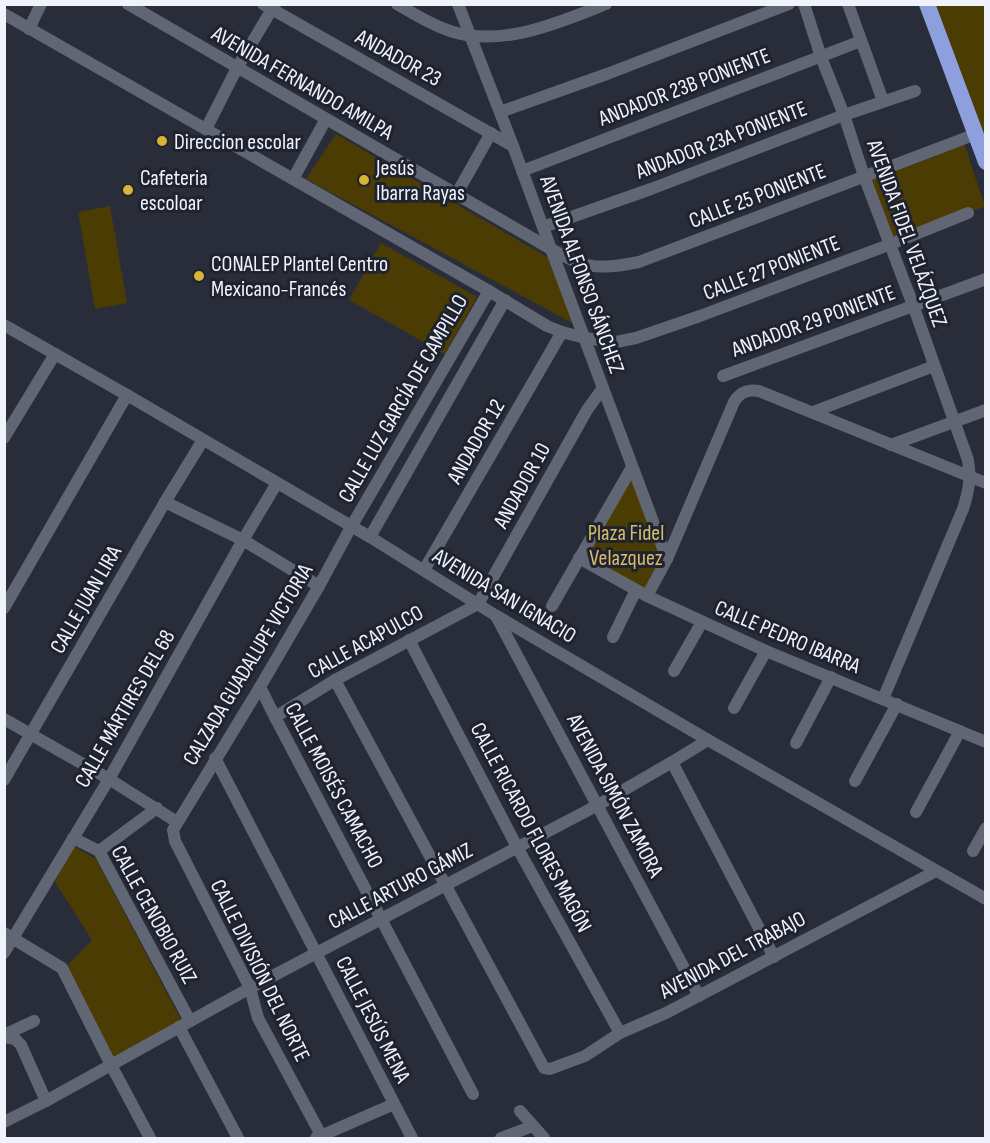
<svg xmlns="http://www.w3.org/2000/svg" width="990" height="1143" font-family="'Sofia Sans Condensed',sans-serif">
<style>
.green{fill:#4b3c03}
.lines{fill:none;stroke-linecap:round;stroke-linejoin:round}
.minor{stroke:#616675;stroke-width:12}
.trunk{stroke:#8d9fdc;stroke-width:16}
.poi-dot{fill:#d8b434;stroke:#1f2330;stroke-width:2}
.labels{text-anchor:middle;stroke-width:6;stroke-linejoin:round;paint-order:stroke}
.street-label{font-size:22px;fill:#f0f3fc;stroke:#1f2330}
.poi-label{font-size:22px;fill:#f0f3fc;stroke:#1f2330;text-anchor:start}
.park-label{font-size:22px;fill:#d6bd6c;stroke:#1f2330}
</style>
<rect width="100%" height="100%" fill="#292d3a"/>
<g class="green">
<path d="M928 5H985V156Z"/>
<path d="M336 134 552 260 578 326 306 179Z"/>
<path d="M963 140 985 207 967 212 891 242 865 177Z"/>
<path d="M110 206 127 303 95 309 78 212Z"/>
<path d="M381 243 477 297 445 354 349 300Z"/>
<path d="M632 467 667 559 647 596 579 558Z"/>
<path d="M73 846 96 859 181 1020 111 1059 65 968 92 940 55 882Z"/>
</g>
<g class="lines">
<g class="minor">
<path d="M128 4 551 249C559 253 568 259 577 262 596 270 619 266 639 262L976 134"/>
<path d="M263 4 513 146"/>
<path d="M397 4C414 14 431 25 450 31 501 48 558 23 606 4"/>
<path d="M458 4 513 146 551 249 667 559"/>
<path d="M804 4 821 57 844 115 864 176 913 305 968 460C971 479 969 490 963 509L883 699"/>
<path d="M848 4 883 101"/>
<path d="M4 14 489 291 547 326 562 332 585 338 616 342 636 338 700 316 891 244 968 213"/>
<path d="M29 29 41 4"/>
<path d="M500 112 607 74 789 4"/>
<path d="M206 129 237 68 275 4"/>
<path d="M522 171 861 41"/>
<path d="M293 179 326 119"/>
<path d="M456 195 491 133"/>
<path d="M543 227 651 189 844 115 915 91"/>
<path d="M4 325 127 395 370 537 495 615 708 740 986 899"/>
<path d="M723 376 986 279"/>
<path d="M813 412 934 366"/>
<path d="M4 438 55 354"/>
<path d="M891 445 986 410"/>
<path d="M165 502 243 540 319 586"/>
<path d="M370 537 505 300"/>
<path d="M579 558 647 596 766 651 986 742"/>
<path d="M424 570 562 332"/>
<path d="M647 596 667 559 734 402C740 392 748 389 759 391L986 483"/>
<path d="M478 604 587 410 603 388"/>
<path d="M552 606 632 467"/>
<path d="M4 608 127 395"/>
<path d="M496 616 699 996"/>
<path d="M613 637 636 590"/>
<path d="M409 640 517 847 620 1033"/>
<path d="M674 671 702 622"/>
<path d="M335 680 544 1068 550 1069 585 1056 620 1033 666 1013 936 871"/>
<path d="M260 687 275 717 473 1094"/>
<path d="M734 708 766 651"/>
<path d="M275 717 335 680 478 604"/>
<path d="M4 719 109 779 177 822"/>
<path d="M796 743 831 677"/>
<path d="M215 758 412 1138"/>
<path d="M672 762 774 957"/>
<path d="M4 780 165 502 203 440"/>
<path d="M855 781 897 704"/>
<path d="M916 812 960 731"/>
<path d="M73 838 99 851 190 1021"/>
<path d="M99 851 157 808"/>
<path d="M973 851 986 828"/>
<path d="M4 933 62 968 111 1065 150 1138"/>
<path d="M4 953 109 779 243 540 277 483"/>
<path d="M179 1027 238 1138"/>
<path d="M4 1035 34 1021"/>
<path d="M4 1037 15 1039 21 1045 46 1101"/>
<path d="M520 1111 544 1138"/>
<path d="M4 1122 46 1101 250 988 598 805 672 762 708 740"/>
<path d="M321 1135 258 1018 250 988 175 841 173 830 260 687 319 586 351 527 489 291"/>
<path d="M316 1138 394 1104"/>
<path d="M501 1138 533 1126"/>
</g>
<path class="trunk" d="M927 4 986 162"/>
</g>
<g class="poi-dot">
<circle cx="162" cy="141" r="6"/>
<circle cx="364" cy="180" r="6"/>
<circle cx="128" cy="190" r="6"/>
<circle cx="199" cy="276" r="6"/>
</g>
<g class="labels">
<g class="street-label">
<text transform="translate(399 57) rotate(29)" y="8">ANDADOR 23</text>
<text transform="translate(303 82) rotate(30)" y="8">AVENIDA FERNANDO AMILPA</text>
<text transform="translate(684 86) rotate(-21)" y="8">ANDADOR 23B PONIENTE</text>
<text transform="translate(721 139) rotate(-21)" y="8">ANDADOR 23A PONIENTE</text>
<text transform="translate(757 195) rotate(-21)" y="8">CALLE 25 PONIENTE</text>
<text transform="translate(908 233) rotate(70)" y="8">AVENIDA FIDEL VELÁZQUEZ</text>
<text transform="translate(771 267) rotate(-21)" y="8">CALLE 27 PONIENTE</text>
<text transform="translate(583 274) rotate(70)" y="8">AVENIDA ALFONSO SÁNCHEZ</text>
<text transform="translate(813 320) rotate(-20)" y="8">ANDADOR 29 PONIENTE</text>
<text transform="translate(402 398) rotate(-60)" y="8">CALLE LUZ GARCÍA DE CAMPILLO</text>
<text transform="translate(475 441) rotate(-60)" y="8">ANDADOR 12</text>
<text transform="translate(521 485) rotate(-61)" y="8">ANDADOR 10</text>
<text transform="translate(505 595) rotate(31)" y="8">AVENIDA SAN IGNACIO</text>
<text transform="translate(85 599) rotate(-60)" y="8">CALLE JUAN LIRA</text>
<text transform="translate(788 636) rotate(23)" y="8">CALLE PEDRO IBARRA</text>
<text transform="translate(365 641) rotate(-29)" y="8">CALLE ACAPULCO</text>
<text transform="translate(247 664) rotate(-59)" y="8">CALZADA GUADALUPE VICTORIA</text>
<text transform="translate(124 708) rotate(-60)" y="8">CALLE MÁRTIRES DEL 68</text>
<text transform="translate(335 785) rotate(62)" y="8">CALLE MOISÉS CAMACHO</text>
<text transform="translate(616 795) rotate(62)" y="8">AVENIDA SIMÓN ZAMORA</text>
<text transform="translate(532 827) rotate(62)" y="8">CALLE RICARDO FLORES MAGÓN</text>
<text transform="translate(400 885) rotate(-28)" y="8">CALLE ARTURO GÁMIZ</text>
<text transform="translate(155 914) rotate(61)" y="8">CALLE CENOBIO RUIZ</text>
<text transform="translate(732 954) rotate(-28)" y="8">AVENIDA DEL TRABAJO</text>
<text transform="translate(261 970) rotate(64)" y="8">CALLE DIVISIÓN DEL NORTE</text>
<text transform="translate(374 1019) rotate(63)" y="8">CALLE JESÚS MENA</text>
</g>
<g class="poi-label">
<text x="174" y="149">Direccion escolar</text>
<text x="376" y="175">Jesús<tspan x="376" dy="25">Ibarra Rayas</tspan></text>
<text x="140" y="185">Cafeteria<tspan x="140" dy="25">escoloar</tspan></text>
<text x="211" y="271">CONALEP Plantel Centro<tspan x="211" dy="25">Mexicano-Francés</tspan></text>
</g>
<g class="park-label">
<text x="626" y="540">Plaza Fidel<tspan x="626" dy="25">Velazquez</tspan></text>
</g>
</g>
<rect width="990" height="1143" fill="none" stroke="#f0f3fc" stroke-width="12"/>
</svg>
